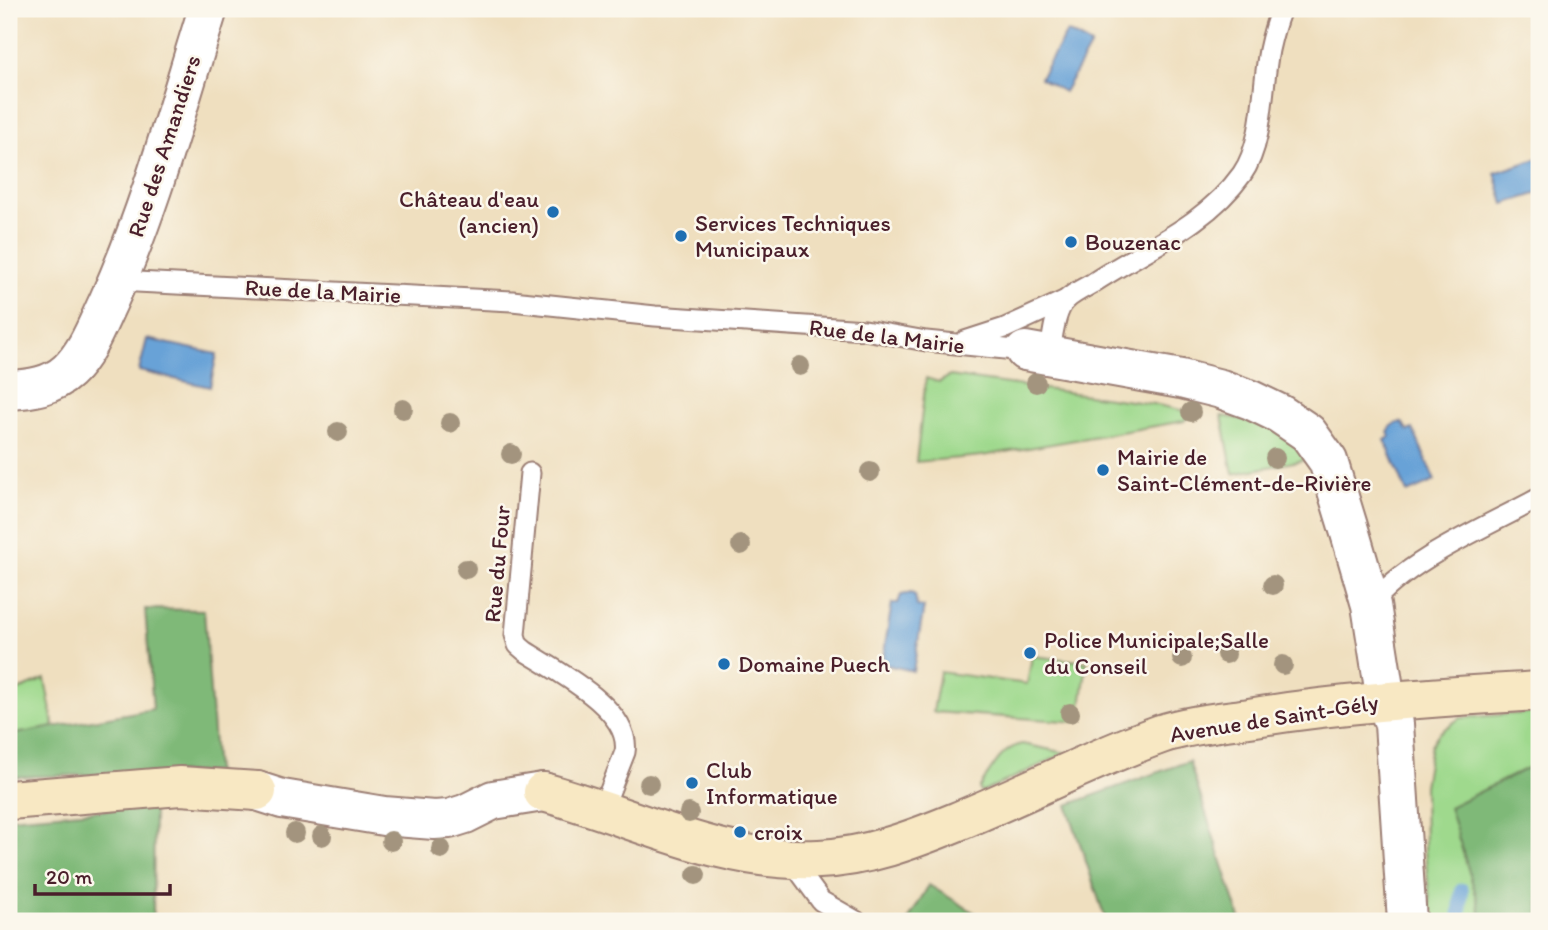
<svg xmlns="http://www.w3.org/2000/svg" width="1548" height="930" font-family="Itim,sans-serif">
<style>
.green{fill:#9fd98d;stroke:#747c5c;stroke-width:2}
.forest{fill:#7fb978;stroke:#646c52;stroke-width:2}
.water{fill:#68a2d7;stroke:#596081;stroke-width:2}
.lines{fill:none;stroke-linecap:round;stroke-linejoin:round}
.stream{stroke:#68a2d7;stroke-width:14}
.lane-casing{stroke:#9c7f75;stroke-width:23}
.street-casing{stroke:#9c7f75;stroke-width:42}
.secondary-casing{stroke:#9c7f75;stroke-width:42}
.lane{stroke:#fff;stroke-width:19}
.street{stroke:#fff;stroke-width:38}
.secondary{stroke:#f8e8c3;stroke-width:38}
.tree{fill:#a3947e}
.poi-dot{fill:#1f6fb2;stroke:#fbf7ec;stroke-width:2.5}
.labels{text-anchor:middle;stroke-width:5;stroke-linejoin:round;paint-order:stroke}
.street-label{font-size:23px;fill:#4a1f2b;stroke:#fbf7ec}
.poi-label{font-size:23px;fill:#4a1f2b;stroke:#fbf7ec;text-anchor:start}
</style>
<rect width="100%" height="100%" fill="#fbf7ec"/>
<filter id="ink" filterUnits="userSpaceOnUse"><feTurbulence type="fractalNoise" baseFrequency=".0143" numOctaves="2"/><feDisplacementMap in="SourceGraphic" scale="14" xChannelSelector="R" yChannelSelector="G"/><feConvolveMatrix kernelMatrix="1 2 1 2 8 2 1 2 1" color-interpolation-filters="sRGB"/></filter>
<filter id="wash" filterUnits="userSpaceOnUse"><feTurbulence type="fractalNoise" baseFrequency=".00686" numOctaves="4" result="noise"/><feDisplacementMap in="SourceGraphic" scale="28" xChannelSelector="R" yChannelSelector="G"/><feGaussianBlur stdDeviation="1.57" result="paint"/><feColorMatrix in="noise" values="0 0 0 0 0 0 0 0 0 0 0 0 0 0 0 0 0 1.4 0 .05"/><feComposite in="paint" operator="in"/></filter>
<g filter="url(#wash)">
<rect width="100%" height="100%" fill="#efdfbf"/>
<g class="green">
<path d="M950 376 1153 404 1185 411 1189 415 1184 421 982 456 916 462 926 378 939 382Z"/>
<path d="M1222 416 1242 419 1281 431 1314 458 1233 474Z"/>
<path d="M1032 656 1087 662 1079 722 933 712 940 672 1027 684Z"/>
<path d="M45 679 56 738 9 777V694Z"/>
<path d="M1539 712V921H1432L1425 851 1424 786 1431 745 1439 733 1460 718Z"/>
<path d="M1022 744 1066 753 981 793 979 788C991 771 1001 748 1022 744Z"/>
</g>
<g class="forest">
<path d="M145 609 204 610 216 772 9 777V735L153 709Z"/>
<path d="M1539 759V921H1482L1477 898 1449 807 1534 765Z"/>
<path d="M1189 761 1241 921H1106L1067 805Z"/>
<path d="M154 806 153 921H9V818Z"/>
<path d="M929 885 988 921H908Z"/>
</g>
<g class="water">
<path d="M1067 32 1091 45 1064 92 1040 78Z"/>
<path d="M1539 158V193L1504 204 1495 173Z"/>
<path d="M147 339 217 354 210 387 139 371Z"/>
<path d="M1402 422 1408 431 1413 429 1435 481 1407 493 1385 440 1390 437 1388 432C1391 425 1395 423 1402 422Z"/>
<path d="M911 593 915 595 917 606 924 607 913 671 882 664 892 603H898L901 595Z"/>
</g>
<g class="lines">
<path class="stream" d="M1459 921 1462 890"/>
</g>
</g>
<g filter="url(#ink)">
<g class="lines">
<g class="lane-casing">
<g id="lane">
<path d="M117 281 512 301 655 316 865 330 926 341 1025 351"/>
<path d="M965 341 1005 328 1064 301"/>
<path d="M1050 355C1052 340 1054 311 1066 300 1073 293 1084 288 1093 283 1144 249 1205 226 1242 174 1264 143 1262 86 1269 50 1272 36 1276 22 1281 9"/>
<path d="M530 473 515 635 518 645 525 651C556 671 632 709 625 752L602 811"/>
<path d="M1371 605C1406 560 1488 526 1539 498"/>
<path d="M791 860 821 901 856 921"/>
</g>
</g>
<g class="street-casing">
<g id="street">
<path d="M1025 351 1181 379 1221 389 1251 400 1280 414 1308 433 1328 461 1350 533 1371 605 1386 701 1394 724 1407 921"/>
<path d="M9 390C30 389 52 386 68 371 87 353 97 325 108 302 151 207 177 108 208 9"/>
<path d="M257 791 282 799 384 816 434 820 449 819 465 814 493 800 543 792"/>
</g>
</g>
<g class="secondary-casing">
<g id="secondary">
<path d="M543 792C634 816 721 864 819 859 867 857 912 840 956 822 1025 794 1091 759 1161 734 1188 725 1220 722 1249 718 1345 702 1442 697 1539 691"/>
<path d="M9 800 180 786 257 791"/>
</g>
</g>
<use href="#lane" class="lane"/>
<use href="#street" class="street"/>
<use href="#secondary" class="secondary"/>
</g>
<g class="tree">
<circle cx="800" cy="366" r="10"/>
<circle cx="1036" cy="383" r="10"/>
<circle cx="403" cy="409" r="10"/>
<circle cx="1191" cy="412" r="10"/>
<circle cx="450" cy="423" r="10"/>
<circle cx="338" cy="432" r="10"/>
<circle cx="511" cy="454" r="10"/>
<circle cx="1275" cy="458" r="10"/>
<circle cx="870" cy="472" r="10"/>
<circle cx="741" cy="545" r="10"/>
<circle cx="466" cy="569" r="10"/>
<circle cx="1273" cy="585" r="10"/>
<circle cx="1226" cy="654" r="10"/>
<circle cx="1182" cy="658" r="10"/>
<circle cx="1283" cy="665" r="10"/>
<circle cx="1070" cy="713" r="10"/>
<circle cx="649" cy="784" r="10"/>
<circle cx="689" cy="813" r="10"/>
<circle cx="295" cy="833" r="10"/>
<circle cx="322" cy="836" r="10"/>
<circle cx="391" cy="841" r="10"/>
<circle cx="441" cy="849" r="10"/>
<circle cx="696" cy="875" r="10"/>
</g>
</g>
<g class="poi-dot">
<circle cx="553" cy="212" r="7"/>
<circle cx="681" cy="236" r="7"/>
<circle cx="1071" cy="242" r="7"/>
<circle cx="1103" cy="470" r="7"/>
<circle cx="1030" cy="653" r="7"/>
<circle cx="724" cy="664" r="7"/>
<circle cx="692" cy="783" r="7"/>
<circle cx="740" cy="832" r="7"/>
</g>
<g class="labels">
<g class="street-label">
<text transform="translate(164 146) rotate(-72)" y="8">Rue des Amandiers</text>
<text transform="translate(323 291) rotate(3)" y="8">Rue de la Mairie</text>
<text transform="translate(887 336) rotate(7)" y="8">Rue de la Mairie</text>
<text transform="translate(497 564) rotate(-85)" y="8">Rue du Four</text>
<text transform="translate(1274 718) rotate(-9)" y="8">Avenue de Saint-Gély</text>
</g>
<g class="poi-label">
<text x="539" y="207" text-anchor="end">Château d'eau<tspan x="539" dy="26">(ancien)</tspan></text>
<text x="695" y="231">Services Techniques<tspan x="695" dy="26">Municipaux</tspan></text>
<text x="1085" y="250">Bouzenac</text>
<text x="1117" y="465">Mairie de<tspan x="1117" dy="26">Saint-Clément-de-Rivière</tspan></text>
<text x="1044" y="648">Police Municipale;Salle<tspan x="1044" dy="26">du Conseil</tspan></text>
<text x="738" y="672">Domaine Puech</text>
<text x="706" y="778">Club<tspan x="706" dy="26">Informatique</tspan></text>
<text x="754" y="840">croix</text>
</g>
</g>
<rect width="1548" height="930" fill="none" stroke="#fbf7ec" stroke-width="35"/>
<path d="M35 884v10h135v-10" fill="none" stroke="#4a1f2b" stroke-width="3.5"/>
<text x="46" y="884" font-size="21" fill="#4a1f2b" stroke="#fbf7ec" stroke-width="5" paint-order="stroke">20 m</text>
</svg>
